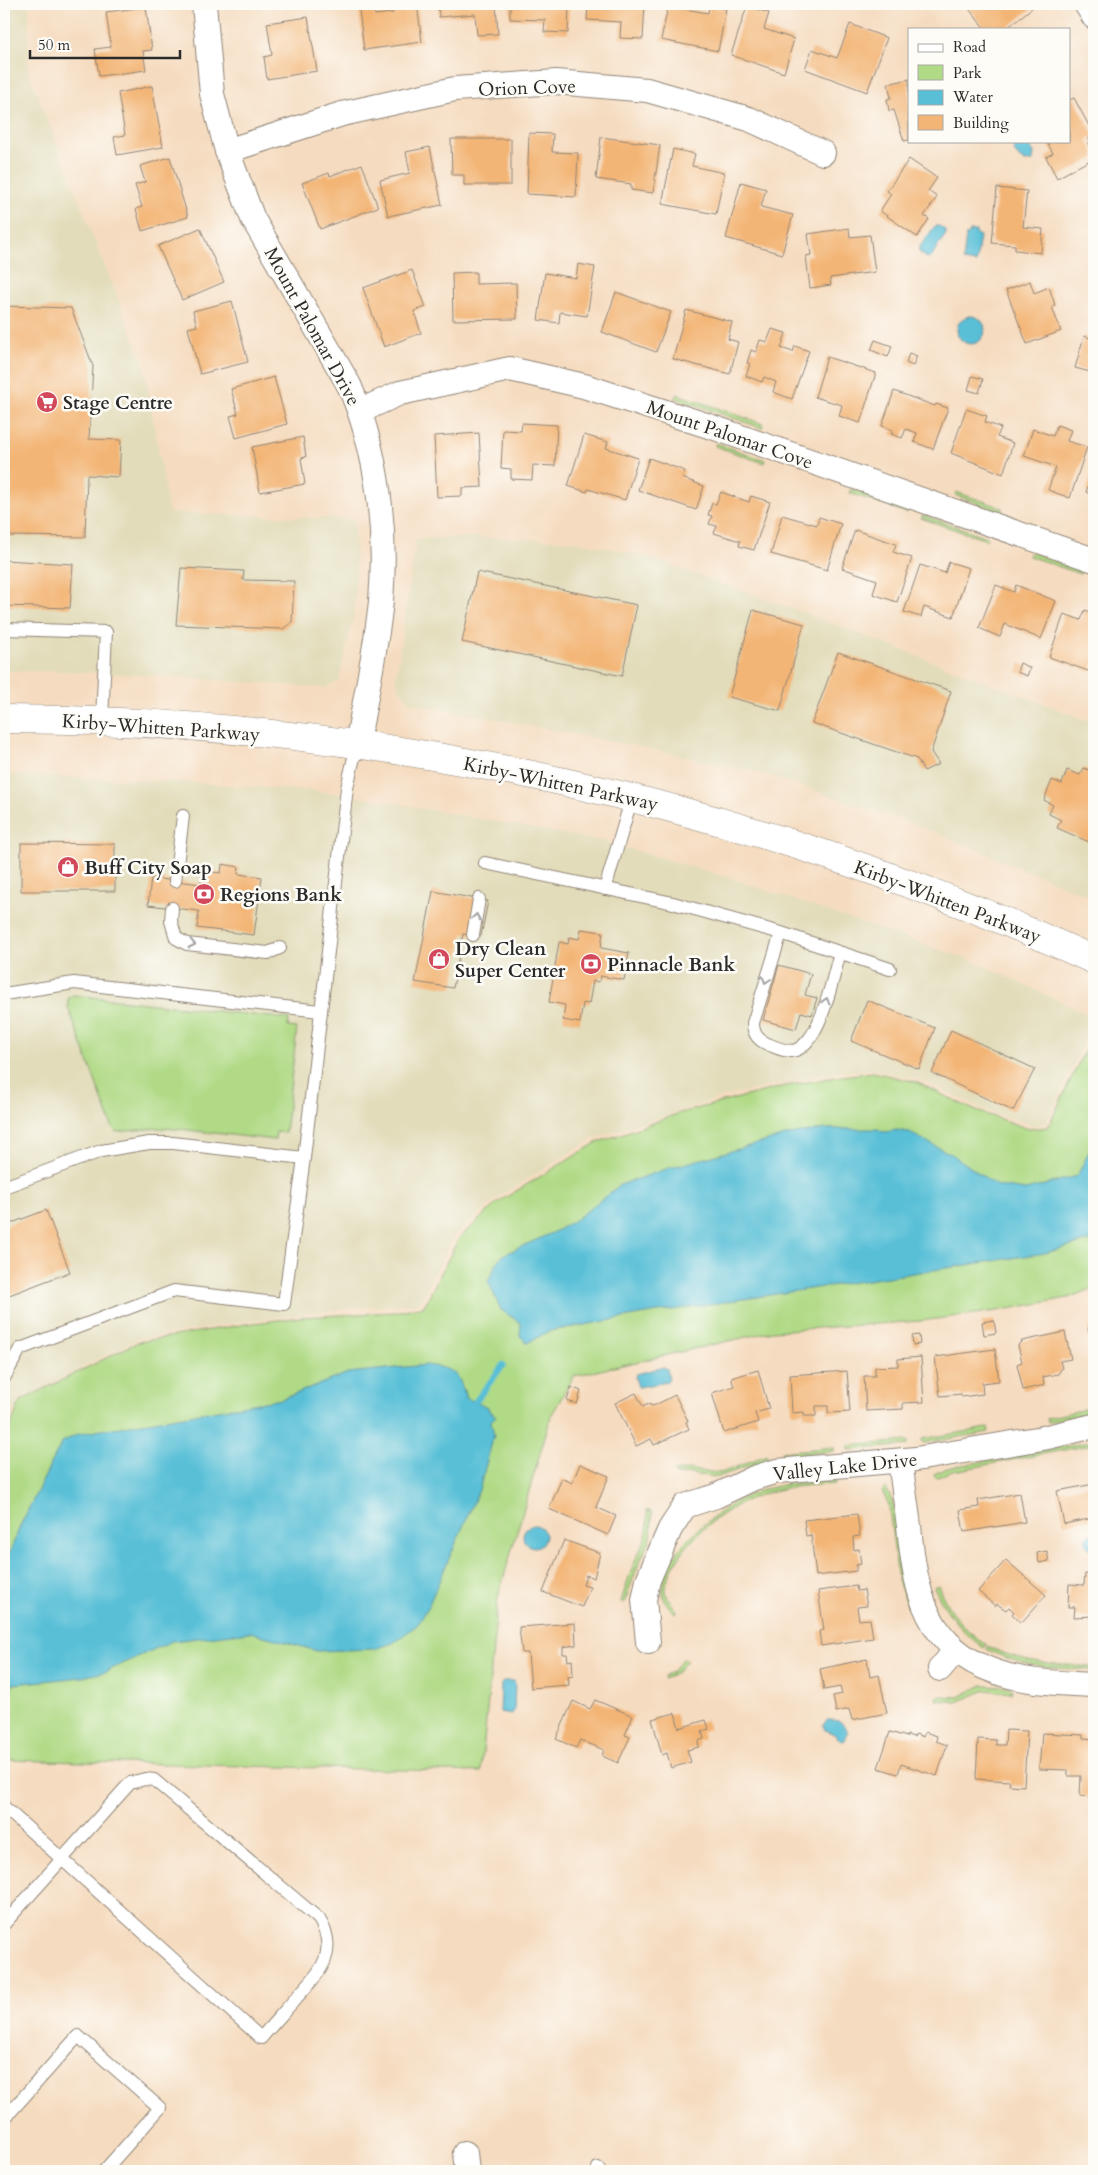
<svg xmlns="http://www.w3.org/2000/svg" width="1098" height="2175" font-family="Cardo,serif">
<style>
.built{fill:#e2dcba}
.green{fill:#b0da86;stroke:#6e8258}
.water{fill:#59bfd7;stroke:#427581}
.lines{fill:none;stroke-linecap:round;stroke-linejoin:round}
.stream{stroke:#59bfd7;stroke-width:6}
.building{fill:#f3b576}
.lane-casing{stroke:#908476;stroke-width:14}
.street-casing{stroke:#908476;stroke-width:26}
.secondary-casing{stroke:#908476;stroke-width:29}
.lane{stroke:#fff;stroke-width:12}
.street{stroke:#fff;stroke-width:24}
.secondary{stroke:#fff;stroke-width:28}
.oneway{stroke:#a0a0a0}
.labels{text-anchor:middle;stroke-width:5;stroke-linejoin:round;paint-order:stroke}
.street-label{font-size:19px;fill:#2b2b2b;stroke:#fdfcf7}
.poi-label{font-size:19px;font-weight:bold;fill:#2b2b2b;stroke:#fdfcf7;text-anchor:start}
</style>
<rect width="100%" height="100%" fill="#fdfcf7"/>
<filter id="ink" filterUnits="userSpaceOnUse"><feTurbulence type="fractalNoise" baseFrequency=".02" numOctaves="2"/><feDisplacementMap in="SourceGraphic" scale="10" xChannelSelector="R" yChannelSelector="G"/><feConvolveMatrix kernelMatrix="1 2 1 2 8 2 1 2 1" color-interpolation-filters="sRGB"/></filter>
<filter id="wash" filterUnits="userSpaceOnUse"><feTurbulence type="fractalNoise" baseFrequency=".0096" numOctaves="4" result="noise"/><feDisplacementMap in="SourceGraphic" scale="20" xChannelSelector="R" yChannelSelector="G"/><feGaussianBlur stdDeviation="1.12" result="paint"/><feColorMatrix in="noise" values="0 0 0 0 0 0 0 0 0 0 0 0 0 0 0 0 0 1.4 0 .05"/><feComposite in="paint" operator="in"/></filter>
<g filter="url(#wash)">
<rect width="100%" height="100%" fill="#f5dcc0"/>
<g class="built">
<path d="M4 4H29L28 71 144 365 169 513 354 519 356 568 354 614 339 681 324 688 166 676 62 671H4Z"/>
<path d="M472 537 575 541 644 556 804 613 1094 723V898L912 823 765 774 641 747 411 703 399 688 396 679 416 539Z"/>
<path d="M4 775 184 782 324 792 383 801 602 841 730 878 973 961 1094 1017V1019L1047 1123 1033 1125 987 1111 921 1080 873 1069 830 1073 726 1096 592 1139 497 1198 454 1236 419 1303 344 1309 246 1321 137 1339 18 1400 4 1436Z"/>
</g>
<g class="green">
<path d="M677 394 763 424 762 428 676 398Z"/>
<path d="M716 443 765 460 764 463 715 446Z"/>
<path d="M851 489 908 509 907 513 850 493Z"/>
<path d="M956 492 1003 508 1002 512 955 495Z"/>
<path d="M923 515 987 537 986 540 921 518Z"/>
<path d="M1031 552 1082 570 1080 574 1029 556Z"/>
<path d="M73 995 289 1019 288 1027 297 1028 285 1133 276 1132 275 1140 179 1129 158 1128 116 1132 113 1129 68 1007V999Z"/>
<path d="M1094 1031V1288L1068 1298 997 1311 921 1321 773 1331 574 1376 551 1416 498 1597 481 1772 4 1760V1444L20 1401 138 1342 246 1324 302 1317 395 1312 424 1306 459 1238 498 1202 596 1143 680 1113 785 1086 835 1077 873 1072 916 1082 974 1110 1029 1129 1048 1127Z"/>
<path d="M1094 1407V1411L1048 1422 1047 1418Z"/>
<path d="M988 1428 989 1432 923 1443 922 1439Z"/>
<path d="M908 1441V1445L849 1450V1446Z"/>
<path d="M1089 1442 1090 1445 949 1472 936 1478 934 1474 947 1468Z"/>
<path d="M834 1447V1451L783 1456 782 1452Z"/>
<path d="M767 1455 768 1459 718 1477 690 1474 676 1475 673 1472 689 1470 721 1473Z"/>
<path d="M835 1480V1484C811 1485 786 1486 763 1494 727 1506 693 1532 674 1565 670 1573 665 1581 666 1591 667 1599 672 1604 677 1611L675 1613C669 1607 664 1602 663 1594 656 1557 718 1509 749 1495 777 1483 804 1482 835 1480Z"/>
<path d="M885 1488C900 1507 895 1538 899 1561 901 1579 907 1596 914 1613L911 1614 898 1580 889 1506 882 1491Z"/>
<path d="M647 1510 652 1512 651 1538 639 1563 624 1603 621 1602C625 1589 629 1576 634 1564 643 1542 650 1537 647 1510Z"/>
<path d="M938 1585C947 1610 963 1630 986 1644L984 1648C960 1631 946 1612 934 1587Z"/>
<path d="M988 1646C1022 1664 1057 1664 1094 1667V1670C1057 1668 1021 1668 987 1649Z"/>
<path d="M683 1659 687 1660 677 1672 664 1679V1676L673 1671Z"/>
<path d="M983 1685 1000 1686 1012 1689 1011 1693 986 1690 957 1702 937 1700 938 1696 959 1697Z"/>
</g>
<g class="water">
<path d="M1013 141H1028L1029 146 1034 152 1033 161 1025 162C1017 158 1012 150 1013 141Z"/>
<path d="M935 226H939L946 231V234L931 257 927 258 919 252V248Z"/>
<path d="M970 231H976V234L980 236 976 263 963 261 966 235 969 234Z"/>
<circle cx="971" cy="330" r="14"/>
<path d="M826 1129H878L884 1132 897 1130 908 1132 953 1155 997 1186 1026 1190 1077 1176 1094 1142V1240L1045 1253 652 1313 550 1331 527 1343 520 1336 521 1323 501 1310 488 1281 499 1259 505 1254 556 1231 575 1220 620 1185 669 1168 789 1135Z"/>
<path d="M426 1365C454 1369 458 1371 466 1398L488 1407 489 1411 496 1416 491 1421 494 1435 479 1490 427 1609 417 1625 393 1643 374 1649 317 1651 250 1632 172 1641 105 1672 82 1677 4 1685V1567L21 1524 62 1442 79 1434 282 1399 348 1373Z"/>
<path d="M664 1367 667 1369 669 1379 667 1382 638 1387 635 1377 636 1374Z"/>
<circle cx="534" cy="1536" r="11"/>
<path d="M1090 1534H1094V1549L1089 1548 1086 1544V1538Z"/>
<path d="M504 1681H513L515 1684 514 1711 512 1714 500 1712 501 1684Z"/>
<path d="M827 1720C841 1720 841 1721 848 1732L845 1740 841 1741 834 1734 825 1730 823 1725Z"/>
</g>
<g class="lines">
<path class="stream" d="M475 1402 503 1365"/>
</g>
<g id="blocks">
<g class="building">
<path d="M392 4H417L422 42 364 50 359 10 374 8 375 15 393 13Z"/>
<path d="M438 4H496L498 34 477 35 475 14 439 17Z"/>
<path d="M510 4H569L568 33 544 32 545 20 510 19Z"/>
<path d="M588 4H645L643 39 620 38 621 22 587 20Z"/>
<path d="M965 4H1031L1033 7 1006 29H985Z"/>
<path d="M668 6 708 13 709 6 726 9 718 51 661 40Z"/>
<path d="M747 6 769 13 764 29 794 39 784 73 731 55Z"/>
<path d="M146 7 152 50 143 51 146 70 99 76 95 49 111 47 106 12Z"/>
<path d="M308 17 317 71 267 79 264 57 272 55 267 23Z"/>
<path d="M850 24 887 38 867 92 805 69 812 49 837 58Z"/>
<path d="M909 79V140L904 141 894 110 889 111 887 99 891 98 888 84Z"/>
<path d="M152 86 163 147 117 155 114 137 125 135 118 93Z"/>
<path d="M1074 98 1094 135 1087 140 1094 153V158L1057 178 1046 157 1053 153 1046 141H1069V100Z"/>
<path d="M529 133 553 134 552 152 578 153 576 197 527 194Z"/>
<path d="M601 137 660 145 653 193 631 190V184L596 179Z"/>
<path d="M451 139H511V185H464V175H452Z"/>
<path d="M430 147 442 205 388 216 380 180 410 173 406 152Z"/>
<path d="M673 149 695 154 692 166 724 173 716 214 662 204Z"/>
<path d="M170 157 188 217 142 231 136 209 142 207 135 185 145 182 140 166Z"/>
<path d="M909 159 937 178 928 191 937 197 924 216 929 219 917 237 880 211 891 194 887 191Z"/>
<path d="M362 164 378 207 320 229 302 183 329 173 330 176Z"/>
<path d="M741 182 766 189 761 207 793 215 782 254 726 238Z"/>
<path d="M997 188 1027 191 1023 227 1043 229 1041 253 1015 250V245L992 243Z"/>
<path d="M200 228 224 282 182 300 158 246Z"/>
<path d="M849 228 850 237 870 235 875 272 830 278 831 285 810 288 806 256 811 255 808 234Z"/>
<path d="M578 264 595 267 587 316 560 312 559 323 538 320 545 273 576 278Z"/>
<path d="M412 270 426 307 414 311 421 333 384 347 363 288Z"/>
<path d="M476 272V284L516 283 517 319 453 320 452 273Z"/>
<path d="M1030 281 1034 293 1049 287 1055 305 1052 307 1061 331 1027 344 1006 290Z"/>
<path d="M616 292 671 312 656 352 602 332Z"/>
<path d="M232 301 248 362 200 374 188 328 197 326 193 311Z"/>
<path d="M4 306 71 308 93 366 89 439 121 440 119 477 87 475 85 537 4 536Z"/>
<path d="M686 310 732 322 728 339 738 342 730 374 673 359Z"/>
<path d="M772 329 786 333 781 348 793 352 795 346 809 351 792 399 773 392 776 382 764 377 762 382 746 376 750 364 747 363 751 350 756 352 760 340 767 342Z"/>
<path d="M1084 336 1094 339V373L1075 368Z"/>
<path d="M875 340 892 346 888 357 871 350Z"/>
<path d="M909 353 917 356 913 366 906 363Z"/>
<path d="M827 357 876 373 860 423 839 416 842 405 815 397Z"/>
<path d="M972 376 983 379 979 393 968 390Z"/>
<path d="M274 377 287 424 236 438 230 416 238 414 231 389Z"/>
<path d="M894 391 935 406 936 404 948 408 933 449 914 442 917 433 906 429 902 438 891 434 893 430 882 426Z"/>
<path d="M966 409 987 416 985 422 1001 428 997 437 1013 443 1003 474 951 453Z"/>
<path d="M522 423 557 425 555 466 533 465 532 480 511 479V469L501 468 503 430 521 431Z"/>
<path d="M1057 425 1071 430 1067 441 1087 447 1070 498 1048 490 1056 467 1024 456 1033 429 1053 436Z"/>
<path d="M479 433 482 487 462 488V496L437 497 434 436Z"/>
<path d="M584 435 608 442 606 448 638 458 625 500 588 489 587 492 568 486Z"/>
<path d="M303 437 306 457 301 458 305 484 260 492 252 447Z"/>
<path d="M649 458 685 471 682 478 704 486 696 510 638 490Z"/>
<path d="M1094 469V495L1086 492Z"/>
<path d="M721 492 749 502 751 496 770 502 754 550 739 546 740 541 714 533 717 526 709 524 712 516 708 515 712 503 716 504Z"/>
<path d="M782 515 817 525 819 517 841 524 827 570 771 554Z"/>
<path d="M855 530 896 544 893 552 912 558 897 602 873 594 877 580 842 568Z"/>
<path d="M4 560 73 564 70 608 4 606Z"/>
<path d="M949 562 969 568 953 617 924 607 921 617 904 612 920 565 945 573Z"/>
<path d="M181 568 244 571 243 580 294 581 292 622 283 629 176 625Z"/>
<path d="M477 572 637 605 622 676 462 642Z"/>
<path d="M996 585 1014 592 1016 585 1056 601 1041 639 1005 624 1000 637 979 628Z"/>
<path d="M753 610 804 624 780 711 729 697Z"/>
<path d="M1085 610 1094 613V662L1091 672 1049 657 1064 614 1081 620Z"/>
<path d="M838 652 951 691 931 752 939 764 924 771 917 759 812 723Z"/>
<path d="M1020 663 1030 668 1027 676 1017 672Z"/>
<path d="M1084 768 1094 772V831L1089 842 1057 828 1061 820 1049 814 1053 805 1044 800 1052 780 1062 784 1067 770 1080 775Z"/>
<path d="M21 843 115 844V891H21Z"/>
<path d="M222 864 239 867 238 874 262 877 254 935 197 928 199 911 148 905 151 878 201 884 203 871 221 873Z"/>
<path d="M433 891 488 901 481 936 463 934 453 988 415 982Z"/>
<path d="M581 929 603 932 601 948 629 953 624 980 600 976 599 982 593 981 589 1004 583 1003 580 1023 563 1020 565 1005 549 1002 559 942 568 944 569 937 579 939Z"/>
<path d="M779 965 811 974 805 995 817 998 812 1015 801 1012 796 1029 763 1020Z"/>
<path d="M867 1000 935 1028 919 1069 851 1041Z"/>
<path d="M951 1030 1035 1069 1013 1111 932 1073Z"/>
<path d="M46 1210 70 1272 4 1297V1226Z"/>
<path d="M994 1320 996 1333 984 1335 982 1322Z"/>
<path d="M1094 1327V1351L1088 1328Z"/>
<path d="M1065 1332 1071 1359 1060 1361 1062 1368 1058 1374 1043 1377 1044 1385 1023 1390 1017 1364 1022 1362 1018 1345 1022 1341Z"/>
<path d="M919 1335 920 1344 913 1345 912 1336Z"/>
<path d="M995 1349 999 1381 982 1383 983 1394 962 1397 961 1394 940 1396 935 1357Z"/>
<path d="M921 1357 924 1402 903 1403V1409L866 1411 864 1376H875V1367L898 1366V1359Z"/>
<path d="M758 1370 769 1409 755 1413 758 1422 724 1433 712 1393 734 1386 731 1378Z"/>
<path d="M847 1371 850 1412 828 1413V1406H816V1416H804V1412L792 1413 790 1375Z"/>
<path d="M571 1387 581 1391 577 1404 567 1401Z"/>
<path d="M636 1393 643 1407 648 1404 653 1406 675 1395 688 1421 686 1422 689 1429 654 1445 651 1439 636 1446 615 1403Z"/>
<path d="M580 1464 609 1476 596 1507 616 1516 608 1535 549 1509 562 1478 572 1483Z"/>
<path d="M1094 1484V1518L1064 1524 1057 1491Z"/>
<path d="M1020 1493 1025 1522 964 1532 960 1510 979 1507 978 1500Z"/>
<path d="M857 1514 860 1536 853 1537 854 1550 859 1549 861 1564 856 1565V1571L816 1576 811 1535 806 1536 804 1520Z"/>
<path d="M564 1540 600 1553 594 1578 586 1575 583 1585 590 1587 582 1607 543 1592Z"/>
<path d="M1047 1551 1049 1561 1039 1563 1037 1553Z"/>
<path d="M1006 1560 1046 1595 1021 1623 1012 1614 1014 1612 1009 1607 1006 1610 997 1604 995 1606 978 1591Z"/>
<path d="M1085 1574 1094 1575V1616L1074 1617 1075 1607H1068L1069 1584 1084 1585Z"/>
<path d="M856 1586 857 1591 864 1590 867 1606 857 1607 859 1620 870 1619 873 1638 821 1646 819 1631 824 1630 818 1591Z"/>
<path d="M575 1623 576 1645 563 1647V1654H567L568 1661 572 1660 573 1676 568 1677 569 1685 531 1688 528 1653H522L519 1627Z"/>
<path d="M867 1659 870 1677 879 1675 887 1713 852 1720 849 1709 836 1712 833 1696 842 1694 840 1687 824 1690 820 1669Z"/>
<path d="M595 1700 633 1716 625 1735 630 1737 618 1763 602 1756 604 1750 580 1740 576 1748 556 1739 573 1701 590 1709Z"/>
<path d="M675 1713 679 1728 706 1720 709 1729 702 1731 704 1739 698 1741 699 1747 687 1750 691 1762 671 1768 667 1753 662 1755 652 1719Z"/>
<path d="M1006 1730 1027 1731 1024 1786 1009 1785 1010 1781 976 1779 978 1739 996 1740V1745H1005Z"/>
<path d="M890 1732 907 1737V1735L914 1737 916 1734 923 1737 925 1732 937 1736 936 1741 947 1745 937 1776 901 1764 898 1774 878 1768Z"/>
<path d="M1042 1733 1083 1735V1738L1094 1739V1797L1080 1796 1081 1776H1068V1770L1039 1769Z"/>
</g>
</g>
</g>
<g filter="url(#ink)">
<use href="#blocks" fill-opacity="0" stroke="#908476" stroke-width="1"/>
<g class="lines">
<g class="lane-casing">
<g id="lane">
<path d="M4 629 106 632 102 720"/>
<path d="M485 863 673 903 781 933 890 969"/>
<path d="M175 881 183 816"/>
<path d="M605 889 632 797"/>
<path d="M172 908 171 921 176 938 187 944 268 953 280 948"/>
<path d="M781 933 753 1023C753 1035 759 1041 770 1045 778 1048 788 1053 796 1050 822 1039 832 978 840 953"/>
<path d="M473 935 479 899"/>
<path d="M4 994 74 983 320 1011"/>
<path d="M4 1187 101 1151 149 1143H173L304 1158"/>
<path d="M4 1378 20 1349 174 1291 284 1304 304 1158 347 788 357 744"/>
<path d="M4 1807 261 2038C273 2024 285 2011 297 1997 319 1973 340 1953 319 1919L154 1780 145 1779 130 1783 4 1924"/>
<path d="M4 2119 78 2036 160 2108 104 2171"/>
<path d="M598 2168 599 2171"/>
</g>
</g>
<g class="street-casing">
<g id="street">
<path d="M204 4 212 94 227 151 253 219 349 385C378 451 387 529 381 601 376 649 366 696 357 744"/>
<path d="M1086 4 1094 17"/>
<path d="M227 151 342 114 455 89 556 82 647 90 749 119 823 153"/>
<path d="M360 411 400 393 510 369 584 386 712 427 1094 560"/>
<path d="M900 1461C903 1482 906 1504 909 1526 915 1591 926 1648 996 1672 1027 1683 1061 1683 1094 1685"/>
<path d="M648 1642 644 1600 648 1580 670 1529 685 1506 716 1496 754 1478 777 1471 916 1459 1043 1438 1094 1426"/>
<path d="M940 1669 955 1651"/>
<path d="M465 2153 467 2171"/>
</g>
</g>
<g class="secondary-casing">
<path id="secondary" d="M4 719C380 720 752 804 1094 960"/>
</g>
<use href="#lane" class="lane"/>
<use href="#street" class="street"/>
<use href="#secondary" class="secondary"/>
</g>
<defs><path id="oneway-chevron" d="M-2-3.5L2.5 0L-2 3.5" fill="none" stroke-width="1.6" stroke-linecap="round" stroke-linejoin="round" transform="scale(1.25)"/></defs>
<g class="oneway">
<use href="#oneway-chevron" transform="translate(476 917) rotate(-80)"/>
<use href="#oneway-chevron" transform="translate(192 944) rotate(12)"/>
<use href="#oneway-chevron" transform="translate(766 980) rotate(108)"/>
<use href="#oneway-chevron" transform="translate(826 1001) rotate(-73)"/>
</g>
</g>
<defs>
<g id="supermarket-disc" transform="scale(1.125)"><circle r="9.5" fill="#d1495b" stroke="#fdfcf7"/><path d="M-6-5.5h2.5l.6 2H6L4.5 2H-2.5L-4.4-4H-6ZM-1.5 3.2a1.3 1.3 0 1 0 .1 0ZM3 3.2a1.3 1.3 0 1 0 .1 0Z" fill="#fff"/></g>
<g id="shop-disc" transform="scale(1.125)"><circle r="9.5" fill="#d1495b" stroke="#fdfcf7"/><path d="M-5-2.5h2.3a2.7 3.5 0 0 1 5.4 0H5L5.5 6h-11ZM-1.5-2.5h3a1.5 2.3 0 0 0-3 0Z" fill="#fff"/></g>
<g id="bank-disc" transform="scale(1.125)"><circle r="9.5" fill="#d1495b" stroke="#fdfcf7"/><path d="M-6-4H6V4H-6ZM0-2.3a2.3 2.3 0 1 0 0 4.6a2.3 2.3 0 1 0 0-4.6Z" fill="#fff"/></g>
</defs>
<g fill-rule="evenodd">
<use href="#supermarket-disc" x="47" y="402"/>
<use href="#shop-disc" x="68" y="867"/>
<use href="#bank-disc" x="204" y="894"/>
<use href="#shop-disc" x="439" y="959"/>
<use href="#bank-disc" x="591" y="964"/>
</g>
<g class="labels">
<g class="street-label">
<text transform="translate(527 87) rotate(-2)" y="7">Orion Cove</text>
<text transform="translate(313 326) rotate(61)" y="7">Mount Palomar Drive</text>
<text transform="translate(730 434) rotate(19)" y="7">Mount Palomar Cove</text>
<text transform="translate(161 727) rotate(4)" y="7">Kirby-Whitten Parkway</text>
<text transform="translate(561 783) rotate(12)" y="7">Kirby-Whitten Parkway</text>
<text transform="translate(948 901) rotate(21)" y="7">Kirby-Whitten Parkway</text>
<text transform="translate(845 1466) rotate(-6)" y="7">Valley Lake Drive</text>
</g>
<g class="poi-label">
<text x="63" y="409">Stage Centre</text>
<text x="84" y="874">Buff City Soap</text>
<text x="220" y="901">Regions Bank</text>
<text x="455" y="955">Dry Clean<tspan x="455" dy="22">Super Center</tspan></text>
<text x="607" y="971">Pinnacle Bank</text>
</g>
</g>
<rect width="1098" height="2175" fill="none" stroke="#fdfcf7" stroke-width="20"/>
<rect x="908" y="28" width="162" height="115" fill="#fdfcf7" stroke="#a9a8a5"/>
<rect x="918" y="44" width="25" height="8" fill="#ffffff" stroke="#a9a8a5"/>
<text x="953" y="52" font-size="15" fill="#2b2b2b">Road</text>
<rect x="918" y="65" width="25" height="15" fill="#b0da86" stroke="#a9a8a5"/>
<text x="953" y="78" font-size="15" fill="#2b2b2b">Park</text>
<rect x="918" y="90" width="25" height="15" fill="#59bfd7" stroke="#a9a8a5"/>
<text x="953" y="102" font-size="15" fill="#2b2b2b">Water</text>
<rect x="918" y="115" width="25" height="15" fill="#f3b576" stroke="#a9a8a5"/>
<text x="953" y="128" font-size="15" fill="#2b2b2b">Building</text>
<path d="M30 50v8h150v-8" fill="none" stroke="#2b2b2b" stroke-width="2.5"/>
<text x="38" y="50" font-size="15" fill="#2b2b2b" stroke="#fdfcf7" stroke-width="4" paint-order="stroke">50 m</text>
</svg>
